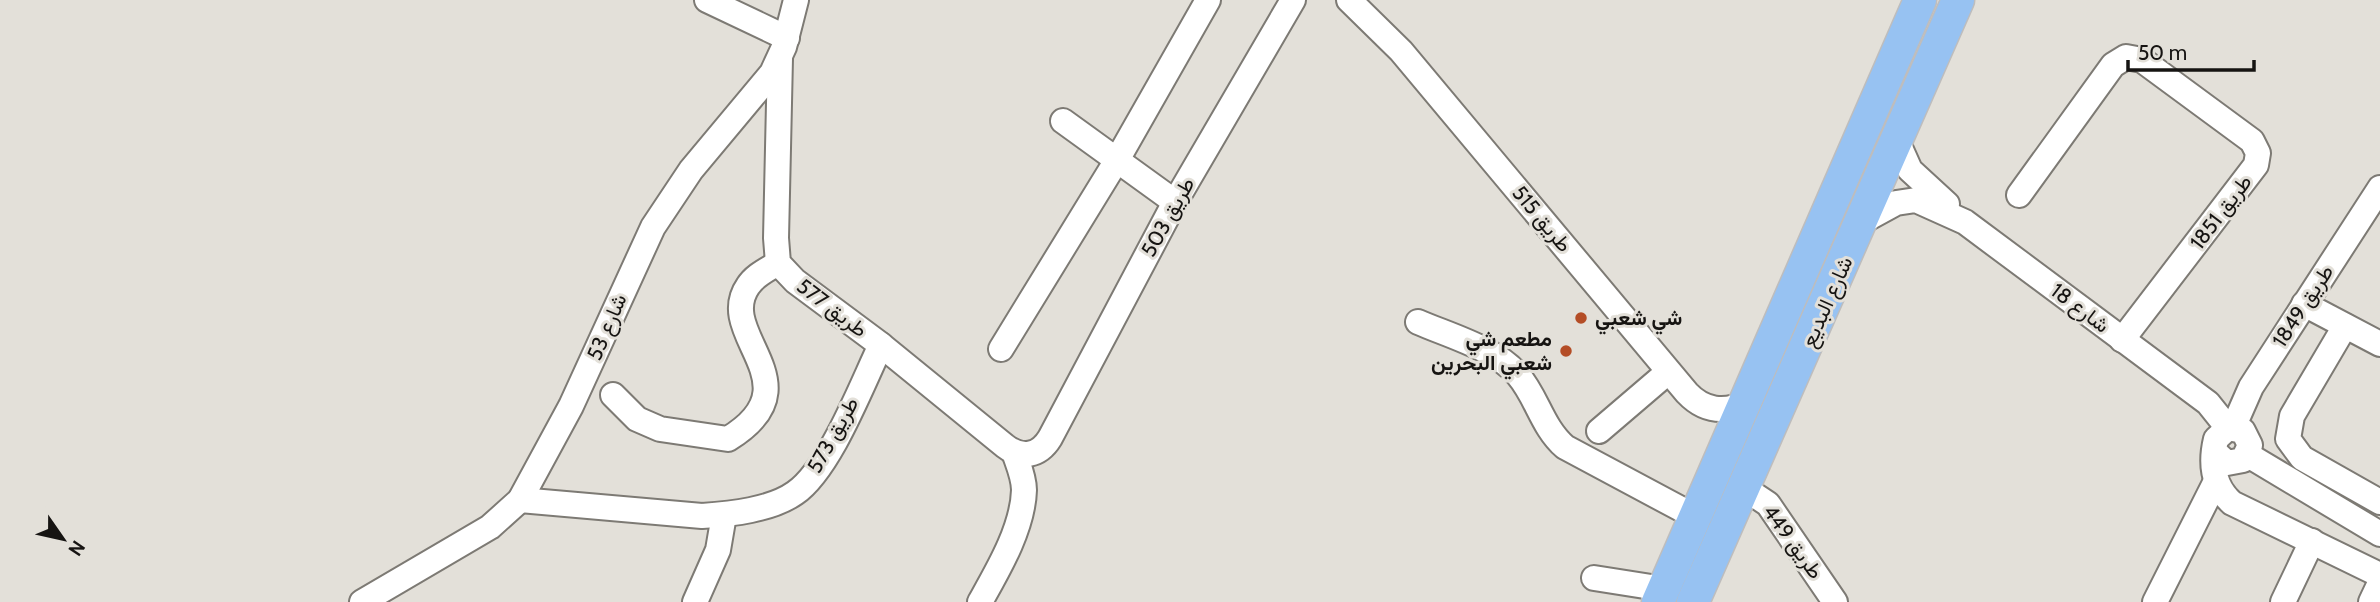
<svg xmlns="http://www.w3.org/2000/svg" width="2380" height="602" font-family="Cabin,Vazirmatn,sans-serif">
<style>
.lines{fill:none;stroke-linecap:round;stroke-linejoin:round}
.minor-casing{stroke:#7d7a74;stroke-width:28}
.major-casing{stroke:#bebdbd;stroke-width:35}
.minor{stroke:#fff;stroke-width:24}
.major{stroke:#97c2f2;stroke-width:32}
.poi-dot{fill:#b44d26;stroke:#e3e0d9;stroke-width:2.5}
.labels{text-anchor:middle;stroke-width:6;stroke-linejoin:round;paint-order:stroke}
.street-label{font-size:21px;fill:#161412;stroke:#e3e0d9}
.poi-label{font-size:21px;font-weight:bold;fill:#161412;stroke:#e3e0d9;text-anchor:start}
</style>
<rect width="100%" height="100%" fill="#e3e0d9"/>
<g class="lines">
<g class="minor-casing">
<g id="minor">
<path d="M707 0 787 38"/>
<path d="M1349 0 1401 51 1687 393C1704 411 1724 413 1747 403"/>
<path d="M780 58 776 238 778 263 795 281 881 345 1005 446C1022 459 1039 456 1050 438L1175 202 1293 0"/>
<path d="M1063 121 1175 202"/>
<path d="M1897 141 1910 170 1947 204"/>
<path d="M2019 195 2113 65 2126 57 2142 60 2252 141 2258 153 2256 165 2122 340"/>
<path d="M1863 221 1896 203 1916 200 1965 222 2208 403 2228 428"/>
<path d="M2304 304 2380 344"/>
<path d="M1418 322C1450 336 1495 348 1518 375 1537 397 1542 427 1565 447L1696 517"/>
<path d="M2345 326 2292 416 2288 439 2302 458 2380 502"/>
<path d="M1001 349 1117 160 1208 0"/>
<path d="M613 395 637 419 660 429 728 439C818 384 714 335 748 286 755 275 767 270 778 263"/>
<path d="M2233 428 2251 387 2380 188"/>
<path d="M1599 431 1668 372"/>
<path d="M2215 452 2227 463 2243 460 2250 445 2243 431 2228 428 2216 439C2210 464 2213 486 2232 503L2380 575"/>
<path d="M2248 455 2380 534"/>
<path d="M1744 488 1768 504 1835 602"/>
<path d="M520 500 702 516C731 514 771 510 795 493 830 469 862 384 881 345"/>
<path d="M1594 578 1664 589"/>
<path d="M362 602 490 527 520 500 571 406 653 227 691 170 772 73 784 47 796 0"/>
<path d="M695 602 718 550 724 515"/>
<path d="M980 602C998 570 1023 528 1024 490 1024 477 1018 464 1014 452"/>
<path d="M2155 602 2215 483"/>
<path d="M2283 602 2312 541"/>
<path d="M2371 602 2380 583"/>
</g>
</g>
<g class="major-casing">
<g id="major">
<path d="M1658 602 1920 0"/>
<path d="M1693 602 1958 0"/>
</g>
</g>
<use href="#minor" class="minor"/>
<use href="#major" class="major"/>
</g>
<g class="poi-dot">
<circle cx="1581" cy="318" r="7"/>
<circle cx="1566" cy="351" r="7"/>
</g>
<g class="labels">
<g class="street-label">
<text transform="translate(2221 212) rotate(-53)" y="7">طريق 1851</text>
<text transform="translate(1168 217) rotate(-61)" y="7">طريق 503</text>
<text transform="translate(1542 219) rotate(50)" y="7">طريق 515</text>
<text transform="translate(1827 302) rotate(-66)" y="7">شارع البديع</text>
<text transform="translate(2303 306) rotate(-57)" y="7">طريق 1849</text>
<text transform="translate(832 308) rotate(37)" y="7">طريق 577</text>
<text transform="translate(2080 308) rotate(37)" y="7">شارع 18</text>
<text transform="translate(607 327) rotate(-67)" y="7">شارع 53</text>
<text transform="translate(833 435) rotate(-61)" y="7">طريق 573</text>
<text transform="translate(1793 542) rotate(54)" y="7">طريق 449</text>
</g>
<g class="poi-label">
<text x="1595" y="325">شي شعبي</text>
<text x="1552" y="346" text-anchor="end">مطعم شي<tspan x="1552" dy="24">شعبي البحرين</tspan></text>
</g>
</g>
<g transform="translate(63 539) rotate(124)" stroke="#e3e0d9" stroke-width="5" paint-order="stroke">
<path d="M0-5L12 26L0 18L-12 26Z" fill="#161412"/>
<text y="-10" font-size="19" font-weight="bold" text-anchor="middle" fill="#161412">N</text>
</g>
<path d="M2128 60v10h126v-10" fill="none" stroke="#161412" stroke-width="3.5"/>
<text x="2138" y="60" font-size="21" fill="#161412" stroke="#e3e0d9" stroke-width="5" paint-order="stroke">50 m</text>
</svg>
